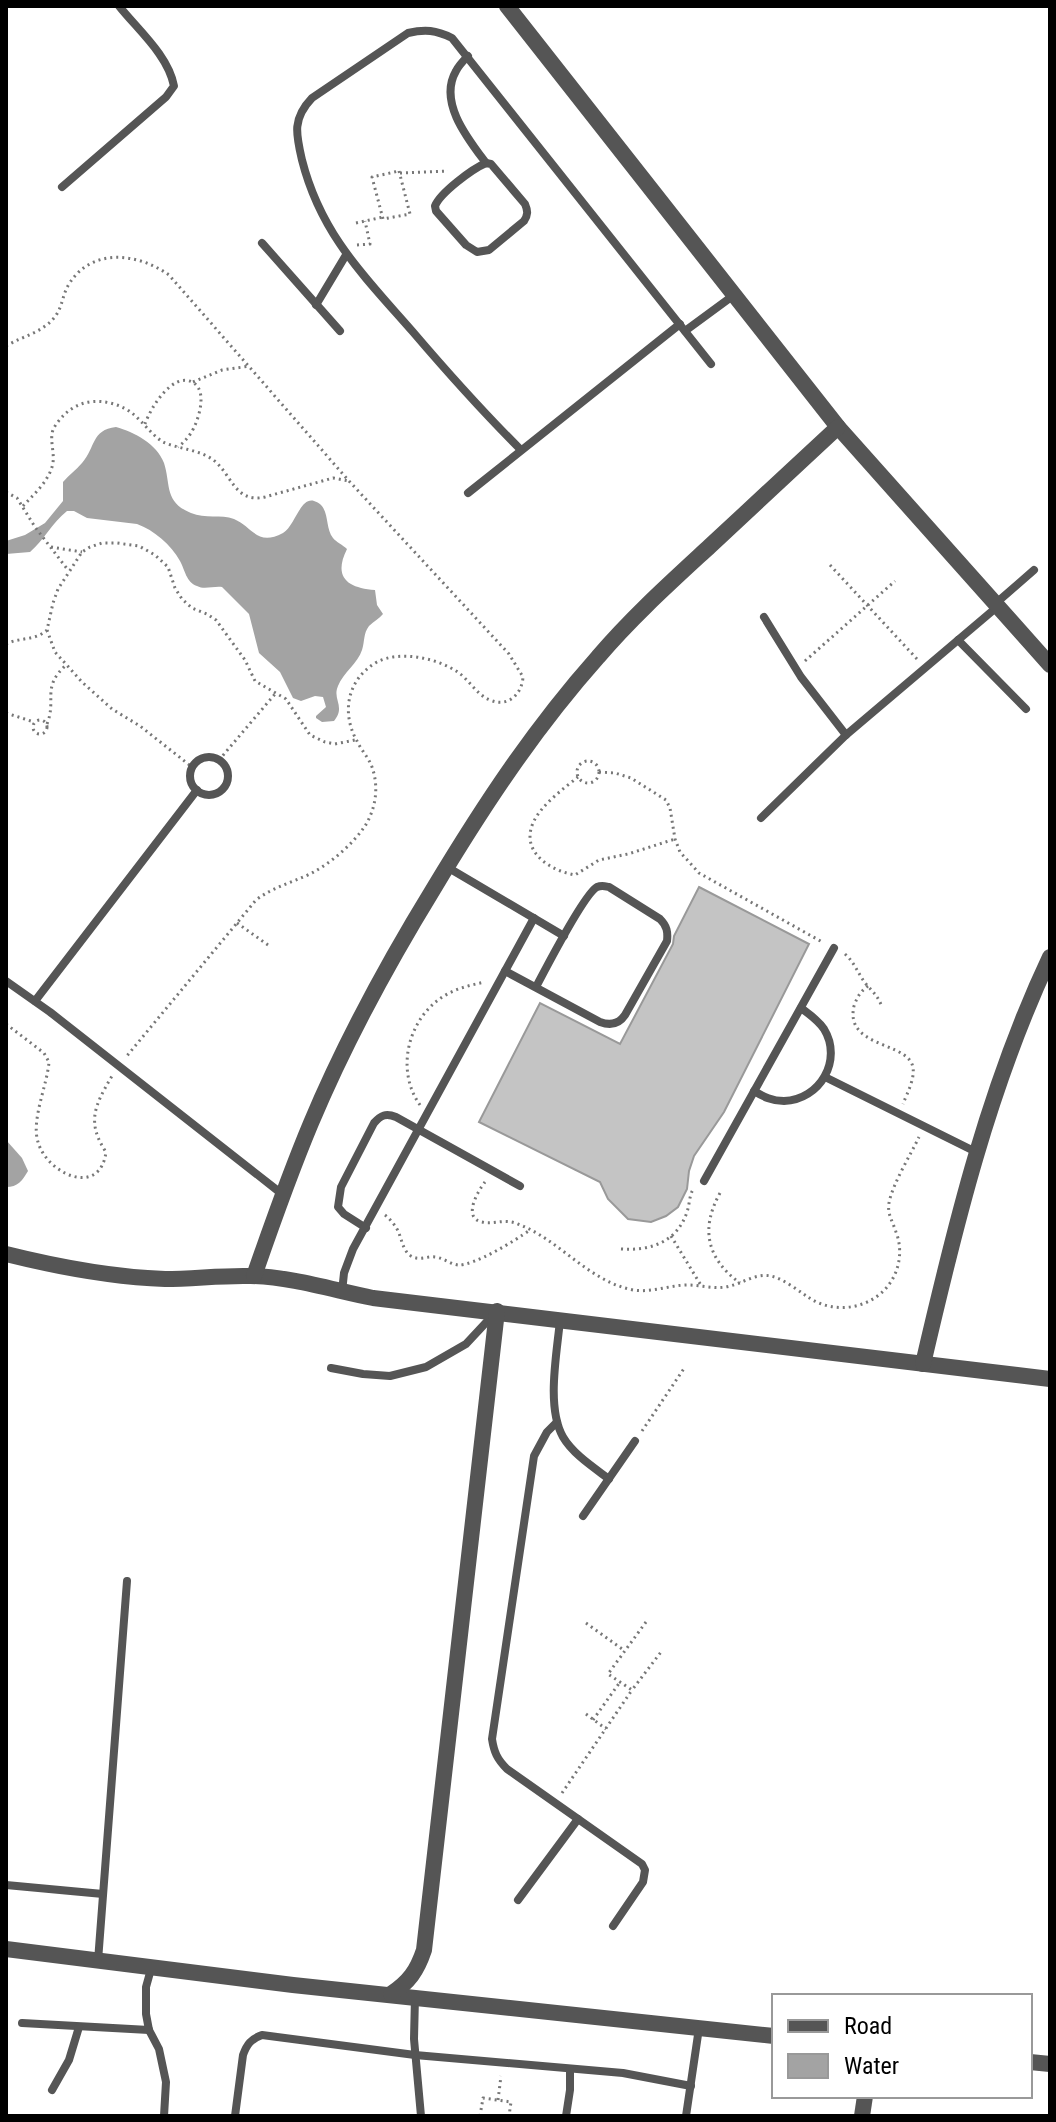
<svg xmlns="http://www.w3.org/2000/svg" width="1056" height="2122" font-family="'Roboto Condensed',sans-serif">
<style>
.water{fill:#a3a3a3}
.building{fill:#c4c4c4;stroke:#999;stroke-width:2}
.lines{fill:none;stroke-linecap:round;stroke-linejoin:round}
.path{stroke:#777;stroke-width:3;stroke-dasharray:2 4;stroke-linecap:butt}
.service{stroke:#555;stroke-width:8}
.minor{stroke:#555;stroke-width:16}
</style>
<rect width="100%" height="100%" fill="#fff"/>
<g class="water">
<path d="M116 427C134 432 157 444 164 463 171 485 164 502 191 513 205 519 221 514 234 519 253 527 257 547 283 533 295 526 300 497 314 501 331 506 324 527 333 538 336 542 343 545 347 549 333 577 347 588 375 590L377 605 383 614C379 619 374 621 369 626 363 634 365 641 362 650 358 663 343 673 338 686 332 700 346 706 334 721L322 722 316 718V716L326 707 323 697 315 696 301 701 293 698 280 672 259 653 249 614 222 587C213 586 204 590 197 586 186 582 185 570 180 561 171 545 154 530 137 524L87 518 74 511H67C52 523 44 540 30 552L6 554V541L25 535 45 523 63 501V482C69 475 76 470 82 463 96 447 91 430 116 427Z"/>
<path d="M6 1140 22 1158 28 1171C22 1181 18 1187 6 1187Z"/>
</g>
<path class="building" d="M699 887 809 944 724 1112 694 1156 689 1171 687 1189 678 1207 666 1216 651 1222 628 1219 608 1199 600 1182 479 1122 540 1003 620 1044 673 944 674 936Z"/>
<g class="lines">
<g class="path">
<path d="M399 171 410 214 383 219 372 177Z"/>
<path d="M400 173 448 171"/>
<path d="M356 223 383 217"/>
<path d="M357 245 370 244 365 221"/>
<path d="M6 346C23 336 41 333 54 318 63 307 62 295 69 284 92 247 138 253 169 275L349 481 509 654 523 677C522 694 508 708 490 700 477 695 470 681 459 673 438 658 400 650 377 662 347 679 341 713 357 741 361 750 369 758 372 767 379 787 376 808 365 826 352 845 331 863 310 874 291 883 273 887 256 900L126 1057"/>
<path d="M193 382 222 370 250 366"/>
<path d="M145 424C150 409 172 372 192 382 209 390 198 422 191 433 187 439 183 443 178 447"/>
<path d="M6 492 17 498 35 527 68 570"/>
<path d="M23 506C34 494 47 483 52 467 56 455 49 441 53 430 55 425 60 419 64 415 81 398 105 398 126 409 141 418 149 433 163 442 178 449 197 449 212 459 232 473 234 504 265 497L333 478 349 481"/>
<path d="M51 547 82 552"/>
<path d="M830 565 917 659"/>
<path d="M47 630 55 652 82 682 112 709 140 726 192 767"/>
<path d="M6 644C20 637 35 641 47 630L53 603 58 589 82 552 90 547 102 543H117L139 546 155 555 168 567 175 588 182 599 192 608 207 614 216 620 245 660 255 681 286 699 310 735 325 742 335 744 355 740"/>
<path d="M805 661 895 581"/>
<path d="M6 713 34 722"/>
<circle cx="40" cy="727" r="7"/>
<path d="M47 724C57 699 41 688 66 665"/>
<path d="M219 760 275 694"/>
<circle cx="588" cy="772" r="11"/>
<path d="M599 772 615 773 631 778 666 800 670 808 675 839 680 852 699 873 824 943"/>
<path d="M578 777C563 789 541 805 533 823 520 853 552 871 575 875L599 860 628 854 675 839"/>
<path d="M237 923 268 945"/>
<path d="M845 954C855 963 858 974 866 984 873 992 878 996 882 1007"/>
<path d="M868 986C861 991 857 997 854 1006 845 1045 899 1042 911 1062 918 1074 907 1093 903 1104"/>
<path d="M6 1024 44 1053 49 1062C47 1086 31 1120 38 1142 47 1174 100 1198 106 1152 86 1122 95 1105 112 1076"/>
<path d="M420 1105C395 1070 408 1018 444 996 457 988 471 985 485 982"/>
<path d="M485 1182C478 1191 462 1218 482 1222 494 1225 504 1218 518 1224 560 1240 588 1281 633 1290 652 1293 669 1285 688 1285 702 1285 716 1290 730 1286 743 1283 756 1273 771 1276 784 1279 797 1290 808 1297 828 1311 856 1311 876 1297 897 1283 905 1255 896 1232 893 1222 887 1214 889 1203 892 1185 911 1154 919 1137"/>
<path d="M720 1193C700 1229 707 1259 740 1283"/>
<path d="M385 1215C390 1219 394 1224 397 1229 402 1238 402 1250 411 1256 419 1261 427 1256 435 1257 444 1258 450 1264 458 1265 474 1266 516 1240 530 1230"/>
<path d="M671 1236 702 1287"/>
<path d="M621 1249C651 1251 677 1242 687 1212 690 1203 689 1195 694 1188"/>
<path d="M642 1431 685 1367"/>
<path d="M646 1622 608 1674 632 1690 661 1652"/>
<path d="M586 1623 625 1651"/>
<path d="M586 1714 606 1729"/>
<path d="M593 1720 620 1682"/>
<path d="M562 1793 632 1690"/>
<path d="M498 2100 501 2076"/>
<path d="M480 2116 483 2098 511 2102 509 2116"/>
</g>
<g class="service">
<path d="M468 56C464 60 459 65 456 71 438 102 468 139 486 163"/>
<path d="M486 163 491 164 525 204C528 211 528 215 524 221L489 250 477 252 466 245 436 211 435 206C440 193 472 169 486 163Z"/>
<path d="M62 187 166 97 174 86C168 55 138 30 119 6"/>
<path d="M262 243 340 331"/>
<path d="M316 305 346 255"/>
<path d="M685 331 734 295"/>
<path d="M521 450C483 412 448 373 413 332 365 277 321 235 302 160 296 134 292 119 312 98L408 33C425 29 436 30 452 38L711 364"/>
<path d="M468 493 680 324"/>
<path d="M995 604 1034 570"/>
<path d="M764 617 801 677 846 735"/>
<path d="M958 640 1026 709"/>
<circle cx="209" cy="776" r="19"/>
<path d="M761 818 846 735 997 607"/>
<path d="M447 867 564 936"/>
<path d="M505 971 600 1022C611 1026 619 1024 625 1015L667 941C668 932 667 926 660 919L609 887C604 886 602 885 597 887 584 894 545 970 536 987"/>
<path d="M6 981 50 1012 282 1194"/>
<path d="M35 1001 197 790"/>
<path d="M825 1077 976 1152"/>
<path d="M754 1091C764 1097 772 1101 784 1101 820 1100 843 1060 824 1029 818 1020 809 1014 801 1008"/>
<path d="M704 1181 834 948"/>
<path d="M366 1228 344 1214 338 1207 341 1187 374 1123C381 1115 386 1113 396 1117L520 1186"/>
<path d="M342 1292 344 1273 353 1249 534 918"/>
<path d="M560 1320C557 1353 546 1407 563 1437 573 1454 593 1467 609 1479"/>
<path d="M331 1368 363 1374 390 1376 426 1367 466 1344 494 1314"/>
<path d="M557 1422 547 1432 534 1456 492 1739C494 1752 497 1759 507 1769L642 1864 645 1870 643 1882 613 1926"/>
<path d="M583 1516 635 1441"/>
<path d="M6 1885 103 1894"/>
<path d="M518 1900 578 1819"/>
<path d="M98 1961 127 1581"/>
<path d="M151 1969 146 1987V2014L149 2030 159 2049 166 2082 164 2116"/>
<path d="M415 1997 414 2039 421 2116"/>
<path d="M22 2023 149 2030"/>
<path d="M52 2090 69 2060 79 2027"/>
<path d="M235 2116 243 2055C247 2044 251 2039 262 2035L415 2055 623 2073 691 2086"/>
<path d="M566 2116 570 2090V2069"/>
<path d="M686 2116 699 2028"/>
</g>
<g class="minor">
<path d="M507 6 838 427 1050 665"/>
<path d="M6 1254C58 1267 111 1277 165 1279 194 1279 222 1275 251 1276 292 1277 333 1290 373 1298L1050 1379"/>
<path d="M254 1276C272 1224 290 1173 311 1123 345 1042 388 963 434 888 484 805 534 729 598 657 632 617 671 582 710 546 752 507 795 467 838 427"/>
<path d="M923 1364C955 1226 989 1086 1050 957"/>
<path d="M6 1949 293 1985 774 2036"/>
<path d="M391 1994C409 1982 417 1971 424 1950L497 1311"/>
<path d="M1030 2062 1050 2064"/>
<path d="M862 2116 865 2096"/>
</g>
</g>
<rect width="1056" height="2122" fill="none" stroke="#000000" stroke-width="16"/>
<rect x="772" y="1994" width="260" height="104" fill="#ffffff" stroke="#999999" stroke-width="2"/>
<rect x="788" y="2020" width="40" height="12" fill="#555555" stroke="#999999" stroke-width="2"/>
<text x="844" y="2034" font-size="24" fill="#000000">Road</text>
<rect x="788" y="2054" width="40" height="24" fill="#a3a3a3" stroke="#999999" stroke-width="2"/>
<text x="844" y="2074" font-size="24" fill="#000000">Water</text>
</svg>
